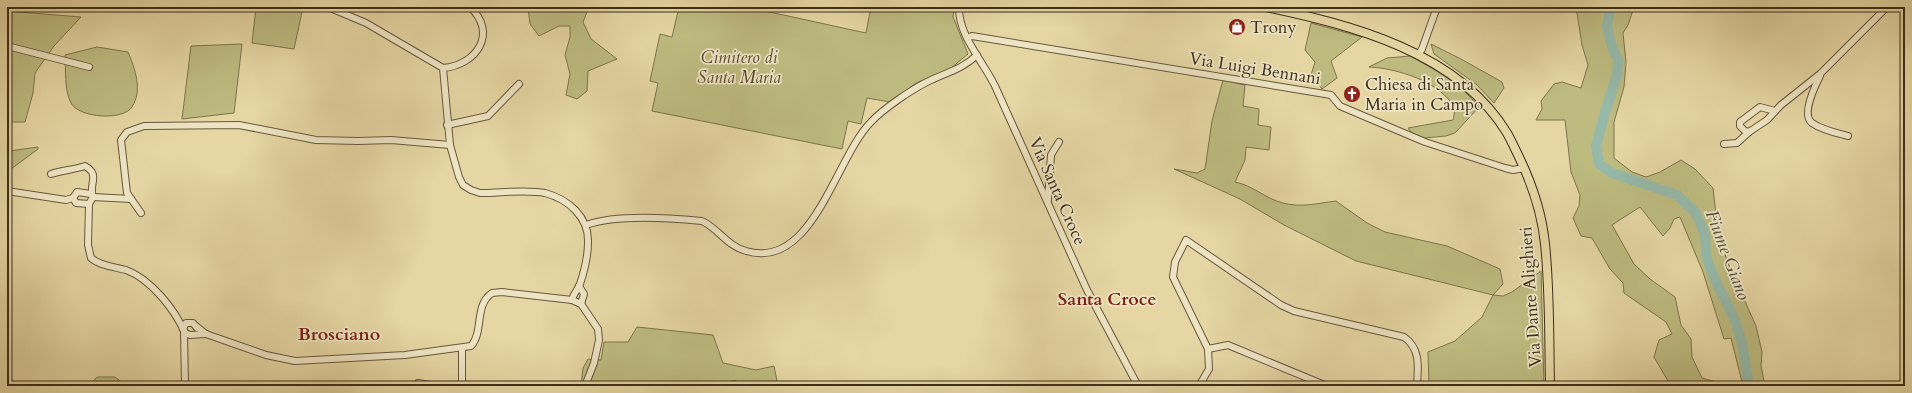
<svg xmlns="http://www.w3.org/2000/svg" width="1912" height="393" font-family="Cardo,serif">
<style>
.green{fill:#bdbb80;stroke:#7e744e}
.lines{fill:none;stroke-linecap:round;stroke-linejoin:round}
.river{stroke:#96b9aa;stroke-width:10}
.minor-casing{stroke:#68583e;stroke-width:8}
.major-casing{stroke:#3e2e1d;stroke-width:10}
.minor{stroke:#eee4c3;stroke-width:6}
.major{stroke:#e5d6a3;stroke-width:8}
.labels{text-anchor:middle;stroke-width:3.5;stroke-linejoin:round;paint-order:stroke}
.poi-label{font-size:17px;fill:#3e2e1d;stroke:#eee4c3;text-anchor:start}
.park-label{font-size:17px;font-style:italic;fill:#574a31;stroke:#eee4c3}
.street-label{font-size:17px;fill:#3e2e1d;stroke:#eee4c3}
.water-label{font-size:18px;font-style:italic;fill:#504a39;stroke:#eee4c3}
.neighbourhood-label{font-size:18px;font-weight:bold;fill:#7a1f14;stroke:#eee4c3}
</style>
<rect width="100%" height="100%" fill="#e5d6a3"/>
<filter id="stains"><feTurbulence type="fractalNoise" baseFrequency=".005" numOctaves="4"/><feColorMatrix values="0 0 0 0 .2 0 0 0 0 .09 0 0 0 0 .02 0 0 0 .5 -.17"/></filter>
<radialGradient id="worn" r=".72"><stop offset=".6" stop-color="#630" stop-opacity="0"/><stop offset="1" stop-color="#630" stop-opacity=".3"/></radialGradient>
<g class="green">
<path d="M256 7H303L294 49 252 43Z"/>
<path d="M528 7H589L583 22 591 39 617 59 588 71 587 91 577 99 566 95 570 74 565 55 570 37V26H559L539 36 530 24Z"/>
<path d="M679 7H756V9L866 33 870 12 853 7H954L953 17 968 54 951 68 916 83 890 102 867 98 861 124 848 121 842 149 652 111 658 83 650 81 660 34 672 37Z"/>
<path d="M1576 7H1632L1633 10 1628 25 1623 33 1626 62 1624 87 1614 122V158L1632 172 1646 177 1660 172 1681 160 1695 169 1713 188 1717 223 1727 261 1756 326 1762 352 1761 366 1765 386H1743L1731 338 1724 339 1703 272 1680 217 1674 219 1670 228 1663 236 1640 207 1612 225 1634 264 1650 279 1675 297 1681 325 1691 339 1692 357 1702 378 1720 383 1724 386H1671L1654 357 1659 340 1672 334 1666 322 1624 293 1623 283 1610 269 1592 238 1581 236 1573 218 1579 206 1580 195 1571 172 1565 120H1536L1542 109 1541 101 1554 84 1562 82 1581 88 1588 65 1582 45Z"/>
<path d="M7 11 81 17 54 46 35 73 33 93 25 122H7Z"/>
<path d="M1311 23 1362 37 1331 61 1337 78 1322 89 1311 75 1315 62 1305 50Z"/>
<path d="M242 44 234 113 182 119 191 46Z"/>
<path d="M1431 44 1461 59 1502 82 1504 88 1494 103 1476 84 1434 54Z"/>
<path d="M97 47 128 52C135 69 143 90 132 107 123 121 79 118 71 103 64 90 66 70 65 55Z"/>
<path d="M1410 56C1436 70 1460 83 1479 107L1455 133 1446 136 1424 138 1412 133 1408 128 1453 120C1454 117 1455 111 1454 108 1442 82 1396 68 1369 67L1387 58Z"/>
<path d="M1223 80 1245 85 1243 106 1259 109 1258 125 1271 127 1269 150 1246 147 1245 160 1235 182C1252 185 1266 199 1283 203 1301 208 1319 203 1336 201L1367 223 1385 232 1447 246 1500 269 1503 284 1493 295 1503 296 1512 292 1541 271 1544 386H1429L1428 352 1455 341 1482 317 1493 295 1356 261 1284 225 1240 199 1174 169 1197 173 1205 169 1212 121Z"/>
<path d="M7 146 9 151 38 147V149L7 172Z"/>
<path d="M637 327 713 335 723 363 756 370 774 366 778 386H743L735 380 722 384 726 386H581L583 368 588 359 601 360 604 342H628Z"/>
<path d="M97 377H115L127 386H89Z"/>
</g>
<g class="lines">
<path class="river" d="M1611 7 1607 25 1611 44 1618 60 1617 75 1603 119 1596 146 1599 164 1612 173 1677 195 1695 212 1705 234 1706 256 1715 280 1735 320 1742 343 1749 386"/>
<g class="minor-casing">
<g id="minor">
<path d="M328 7 366 23 443 68C477 65 498 33 470 7"/>
<path d="M959 7C958 35 983 61 995 86L1087 290 1138 386"/>
<path d="M1904 7 1905 9"/>
<path d="M967 38 972 36 1331 95 1340 106 1425 142 1505 168 1513 170 1524 168"/>
<path d="M7 46 89 67"/>
<path d="M1418 55 1422 49 1437 7"/>
<path d="M443 68 450 145 459 177 463 185 471 190 480 193C500 193 527 189 545 193 568 199 589 217 588 242 588 255 584 272 580 284 578 290 573 294 572 300"/>
<path d="M1820 76C1815 86 1801 115 1812 123 1822 130 1836 133 1848 136"/>
<path d="M447 125 488 116 519 84"/>
<path d="M1749 132 1745 131 1740 126V122L1760 107 1775 111"/>
<path d="M1724 144 1737 143 1749 132 1767 120 1781 105 1820 74 1887 7"/>
<path d="M51 174C63 170 73 170 85 166 101 175 88 184 93 197L89 204"/>
<path d="M7 191 66 200 73 198"/>
<path d="M93 197 131 199"/>
<path d="M73 198 77 192 91 194"/>
<path d="M73 198 76 203 89 204"/>
<path d="M1048 200 1051 155 1059 142"/>
<path d="M89 204 88 245 91 258C100 266 115 267 126 270 151 279 175 310 185 333L190 335 206 334"/>
<path d="M141 213 127 193 121 140 127 132 144 126 239 125 316 140 358 141 391 140 450 145"/>
<path d="M586 225C617 214 669 218 702 221 719 229 727 246 746 251 813 271 835 158 871 122 883 109 911 90 927 82 945 73 963 69 977 55"/>
<path d="M579 286 584 294 581 304"/>
<path d="M196 326 206 334 266 355 295 361 405 355 471 346C484 332 474 305 492 293L502 292 572 300 581 304 598 329 599 340 594 363 585 386"/>
<path d="M183 329 186 323H193L197 328"/>
<path d="M184 331 185 386"/>
<path d="M462 348V386"/>
<path d="M1208 349 1228 345 1327 386"/>
<path d="M418 383 437 386"/>
<path d="M1199 386 1209 369 1208 349 1173 277 1175 262 1186 240 1281 305 1294 311 1404 337C1421 349 1418 367 1417 386"/>
</g>
</g>
<g class="major-casing">
<path id="major" d="M1266 7C1352 25 1458 52 1507 133 1511 140 1515 149 1519 157 1532 184 1542 214 1545 244 1550 291 1549 339 1550 386"/>
</g>
<use href="#minor" class="minor"/>
<use href="#major" class="major"/>
</g>
<defs>
<g id="shop-disc" transform="scale(0.9)"><circle r="9.5" fill="#8f2418" stroke="#eee4c3"/><path d="M-5-2.5h2.3a2.7 3.5 0 0 1 5.4 0H5L5.5 6h-11ZM-1.5-2.5h3a1.5 2.3 0 0 0-3 0Z" fill="#fff"/></g>
<g id="church-disc" transform="scale(0.9)"><circle r="9.5" fill="#8f2418" stroke="#eee4c3"/><path d="M-1.2-6h2.4v3.5h3.3v2.4h-3.3V6h-2.4V-.1h-3.3v-2.4h3.3Z" fill="#fff"/></g>
</defs>
<g fill-rule="evenodd">
<use href="#shop-disc" x="1237" y="27"/>
<use href="#church-disc" x="1352" y="94"/>
</g>
<g class="labels">
<g class="poi-label">
<text x="1250" y="33">Trony</text>
<text x="1365" y="90">Chiesa di Santa<tspan x="1365" dy="20">Maria in Campo</tspan></text>
</g>
<g class="park-label">
<text x="739" y="63">Cimitero di<tspan x="739" dy="20">Santa Maria</tspan></text>
</g>
<g class="street-label">
<text transform="translate(1255 68) rotate(9)" y="6">Via Luigi Bennani</text>
<text transform="translate(1058 191) rotate(66)" y="6">Via Santa Croce</text>
<text transform="translate(1530 297) rotate(-94)" y="6">Via Dante Alighieri</text>
</g>
<g class="water-label">
<text transform="translate(1728 255) rotate(69)" y="6">Fiume Giano</text>
</g>
<g class="neighbourhood-label">
<text x="1107" y="305">Santa Croce</text>
<text x="339" y="340">Brosciano</text>
</g>
</g>
<rect width="1912" height="393" fill="none" stroke="#e5d6a3" stroke-width="24"/>
<rect x="8" y="8" width="1896" height="377" fill="none" stroke="#3e2e1d" stroke-width="2"/>
<rect x="12" y="12" width="1888" height="369" fill="none" stroke="#3e2e1d"/>
<rect width="100%" height="100%" filter="url(#stains)"/>
<rect width="100%" height="100%" fill="url(#worn)"/>
</svg>
